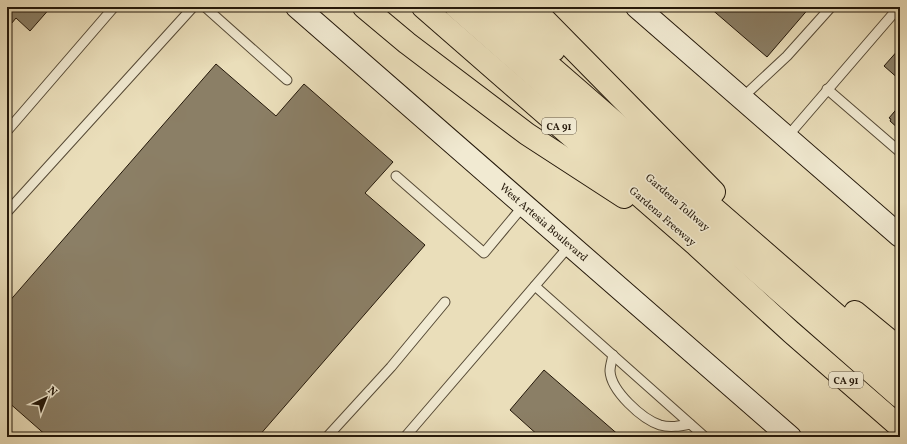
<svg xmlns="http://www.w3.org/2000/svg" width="907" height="444" font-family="Vollkorn,serif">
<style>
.building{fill:#8b7f66;stroke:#24180a}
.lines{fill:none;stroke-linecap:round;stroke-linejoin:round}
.lane-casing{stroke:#564a36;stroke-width:11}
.secondary-casing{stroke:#24180a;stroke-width:24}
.highway-casing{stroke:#24180a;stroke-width:24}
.lane{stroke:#f1ead2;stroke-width:9}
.secondary{stroke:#f1ead2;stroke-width:22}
.highway{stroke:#eadeba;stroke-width:22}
.labels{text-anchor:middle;stroke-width:3.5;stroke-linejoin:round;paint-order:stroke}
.shield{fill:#f1ead2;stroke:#625746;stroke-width:1}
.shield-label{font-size:10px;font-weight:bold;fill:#24180a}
.street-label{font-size:11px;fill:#24180a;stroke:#f1ead2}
</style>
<rect width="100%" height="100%" fill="#eadeba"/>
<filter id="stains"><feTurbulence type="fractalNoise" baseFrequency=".005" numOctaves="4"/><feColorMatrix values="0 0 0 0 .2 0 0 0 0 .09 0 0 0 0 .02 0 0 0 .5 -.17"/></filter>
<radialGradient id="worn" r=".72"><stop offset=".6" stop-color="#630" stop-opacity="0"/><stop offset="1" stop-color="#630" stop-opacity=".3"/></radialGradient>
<g class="building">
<path d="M7 7H51L30 31 16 18 7 29Z"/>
<path d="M709 7H810L767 57Z"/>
<path d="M900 48V80L884 66Z"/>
<path d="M216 64 276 116 304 84 393 162 365 193 425 245 258 437H48L7 401V304Z"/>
<path d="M900 105V130L890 121 891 119 889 118Z"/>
<path d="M544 370 621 437H540L510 410Z"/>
</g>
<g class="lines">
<g class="lane-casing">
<g id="lane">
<path d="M205 7 287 80"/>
<path d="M827 89 900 152"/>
<path d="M742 98 787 56 831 7"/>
<path d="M7 131 114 7"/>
<path d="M787 137 899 7"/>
<path d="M396 176 484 253 524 205"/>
<path d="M7 212 193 7"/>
<path d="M535 286 705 437"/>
<path d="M613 355C612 360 610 366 610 371 611 391 642 419 660 425 670 428 680 426 690 424"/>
<path d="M7 435 9 437"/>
<path d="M327 437 391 367 445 302"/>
<path d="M405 437 570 245"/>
</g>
</g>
<g class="secondary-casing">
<g id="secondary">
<path d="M297 7 790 437"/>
<path d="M637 7 900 236"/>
</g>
</g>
<g class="highway-casing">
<g id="highway">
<path d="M364 7 407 43 527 134 624 197"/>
<path d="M423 7 695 244 791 332 900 427"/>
<path d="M456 7 900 397"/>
<path d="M482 7 900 370"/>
<path d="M506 7 554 50"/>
<path d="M532 7 714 192"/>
<path d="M855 312 900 349"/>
</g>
</g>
<use href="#lane" class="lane"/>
<use href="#secondary" class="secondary"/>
<use href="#highway" class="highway"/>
</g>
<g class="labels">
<g class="shield">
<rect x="542" y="118" width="34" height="16" rx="3"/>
<rect x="829" y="372" width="34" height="16" rx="3"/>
</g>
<g class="shield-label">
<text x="559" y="130">CA 91</text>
<text x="846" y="384">CA 91</text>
</g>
<g class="street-label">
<text transform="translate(678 202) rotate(41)" y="4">Gardena Tollway</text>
<text transform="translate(663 216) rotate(41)" y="4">Gardena Freeway</text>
<text transform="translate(544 222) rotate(41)" y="4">West Artesia Boulevard</text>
</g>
</g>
<rect width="907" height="444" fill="none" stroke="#eadeba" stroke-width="24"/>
<rect x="8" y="8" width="891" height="428" fill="none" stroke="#24180a" stroke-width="2"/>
<rect x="12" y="12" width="883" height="420" fill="none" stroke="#24180a"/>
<g transform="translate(46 398) rotate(43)" stroke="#f1ead2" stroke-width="3" paint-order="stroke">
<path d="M0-3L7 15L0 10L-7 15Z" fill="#24180a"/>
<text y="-6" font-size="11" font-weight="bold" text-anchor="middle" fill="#24180a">N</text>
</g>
<rect width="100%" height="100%" filter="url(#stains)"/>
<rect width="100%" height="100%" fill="url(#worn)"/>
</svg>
